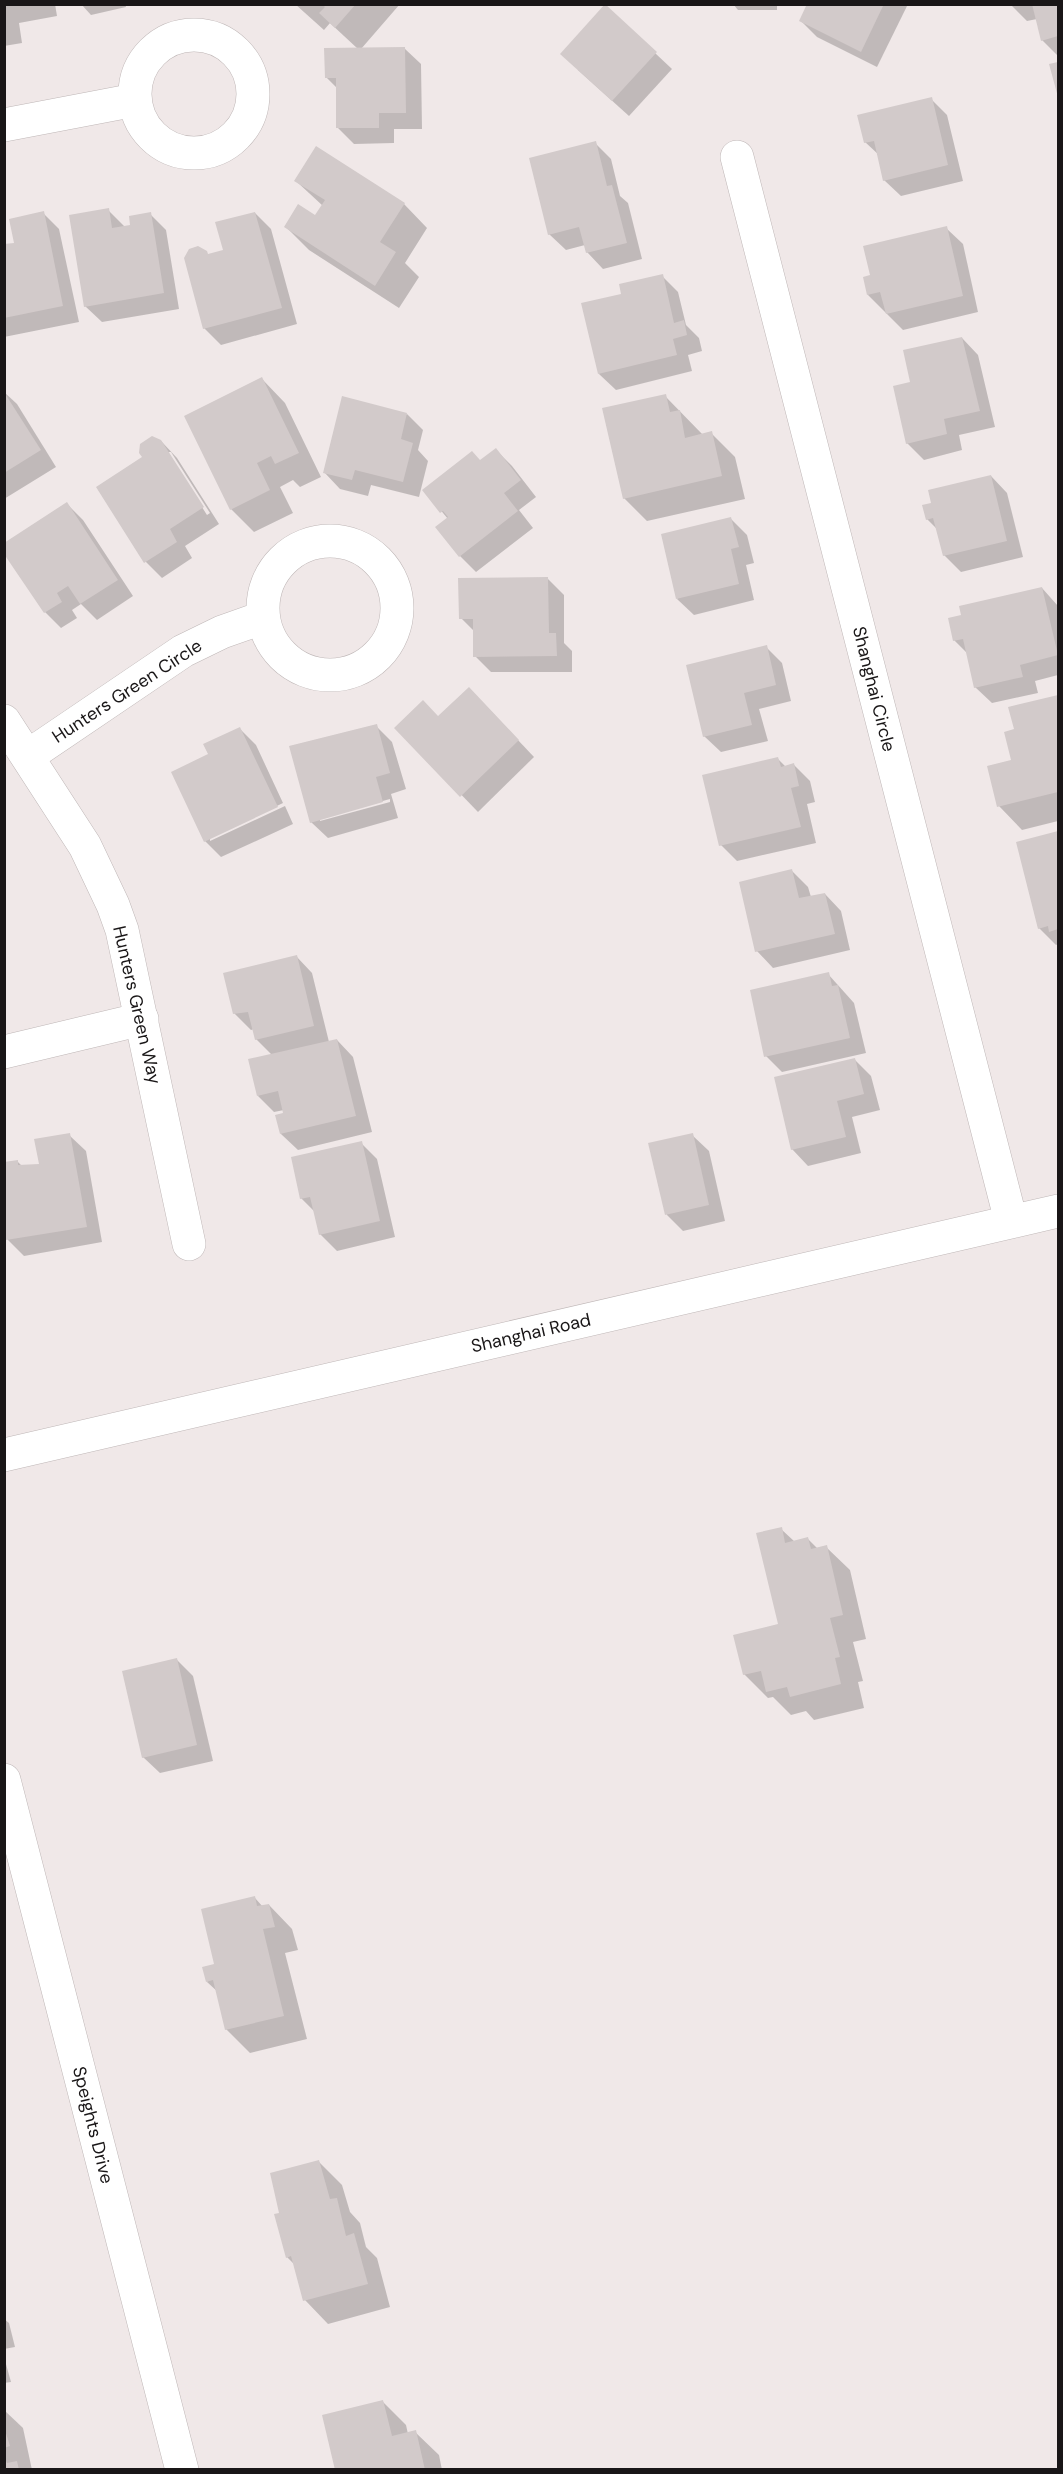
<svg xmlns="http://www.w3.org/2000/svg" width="1063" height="2474" font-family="'DM Sans',sans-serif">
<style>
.shadow{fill:#0003;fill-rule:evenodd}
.building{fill:#d2caca}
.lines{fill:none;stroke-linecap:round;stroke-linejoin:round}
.minor-casing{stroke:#bfb7b7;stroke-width:34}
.tertiary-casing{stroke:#bfb7b7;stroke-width:34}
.minor{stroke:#fff;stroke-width:33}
.tertiary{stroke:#fff;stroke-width:33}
.labels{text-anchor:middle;stroke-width:4.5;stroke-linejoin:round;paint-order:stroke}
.street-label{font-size:18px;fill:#191617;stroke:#fff}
</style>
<rect width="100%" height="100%" fill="#f0e8e8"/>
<g class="shadow">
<path d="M4 4H55L57 16 19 23 22 43 4 46Z"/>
<path d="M81 4H125L126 7 91 15Z"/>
<path d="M295 4H400L361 49 404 48 421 64 422 129H394V143L354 144 338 128 337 88 326 77 358 49 330 23 324 30Z"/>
<path d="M733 4H777V10H738Z"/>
<path d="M809 4H908L877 67 817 37 801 21Z"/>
<path d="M1010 4H1058V56L1042 40 1037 19 1027 21Z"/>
<path d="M605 6 672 69 629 116 578 70Z"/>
<path d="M931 99 947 115 963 181 901 196 884 180 879 155 865 142Z"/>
<path d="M595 143 611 159 620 196 628 203 642 259 603 269 587 252 585 245 566 250 549 234Z"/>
<path d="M296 181 404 204 427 228 405 263 419 277 399 308 309 250 286 227 316 217 323 206Z"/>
<path d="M108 210 124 226H132L150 214 166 230 179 309 102 322 85 306Z"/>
<path d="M43 213 59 229 79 322 4 337V246L15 244Z"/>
<path d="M255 213 271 229 297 324 221 345 204 328 209 255 225 251Z"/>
<path d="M946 228 963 244 978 312 903 330 868 295 872 276Z"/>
<path d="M662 276 678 292 686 325 699 338 702 351 688 355 692 371 616 390 599 374 623 295Z"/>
<path d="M962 338 978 355 995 427 959 435 962 450 924 460 907 443 912 383Z"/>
<path d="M262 379 285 403 321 477 300 487 293 480 280 487 293 513 254 532 231 509Z"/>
<path d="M4 392 17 404 56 467 4 499Z"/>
<path d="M665 396 703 435 711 433 735 457 745 499 647 521 624 498Z"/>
<path d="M407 414 423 430 418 450 428 461 419 497 371 485 368 496 340 489 324 472Z"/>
<path d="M161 441 177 458 219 524 185 546 192 558 162 578 146 562 144 458ZM167 452H171L210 513 207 515Z"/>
<path d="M496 450 512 466 536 497 519 510 533 528 476 572 460 556 448 519 424 490 481 461Z"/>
<path d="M991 476 1007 493 1023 557 961 572 944 555 938 530 927 519 932 504Z"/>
<path d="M67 504 83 520 133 596 97 620 81 604 72 610 77 618 61 628 45 612Z"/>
<path d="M731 519 747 535 754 563 746 565 754 600 694 615 677 599Z"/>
<path d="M548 579 564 595V643L572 651V672H491L475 656V632L461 618Z"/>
<path d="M1042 588 1058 606V675L1035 681 1038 693 992 703 975 687 968 654 954 640Z"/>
<path d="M766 647 782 663 791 701 759 709 768 741 721 752 704 736Z"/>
<path d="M1058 696V821L1022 830 999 806 1013 761 1016 730 1010 709Z"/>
<path d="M485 705 534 757 478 812 397 728Z"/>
<path d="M376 726 392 742 406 789 391 794 398 818 328 838 311 822ZM390 799V802L320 821V818Z"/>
<path d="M240 729 256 745 283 803 210 838V841L285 806 293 824 221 857 205 841 210 755Z"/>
<path d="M778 759 786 767 794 765 810 781 815 802 807 804 816 843 737 861 721 845Z"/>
<path d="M1058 833V944L1056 945 1039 928 1018 843Z"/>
<path d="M792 871 808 887 811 897 825 894 841 911 850 950 773 968 757 951Z"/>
<path d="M296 956 312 973 329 1042 337 1040 353 1057 372 1132 298 1150 281 1134 284 1110 274 1112 258 1096 272 1055 256 1039 254 1029 251 1030 234 1013Z"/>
<path d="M828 974 854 1003 866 1053 782 1072 766 1056Z"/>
<path d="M855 1060 871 1076 880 1110 852 1117 861 1153 808 1166 792 1149Z"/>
<path d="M69 1135 86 1151 102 1242 24 1256 8 1240 4 1222V1163L17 1161 22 1166 40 1165Z"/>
<path d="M692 1135 709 1151 725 1221 683 1231 667 1215 650 1145Z"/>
<path d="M361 1143 377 1159 395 1237 337 1251 320 1234 315 1212 301 1198Z"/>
<path d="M781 1529 795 1542 808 1539 818 1549 826 1547 850 1570 866 1639 853 1642 863 1681 858 1682 864 1708 814 1720 806 1711 791 1715 773 1697 768 1698 744 1674 780 1625Z"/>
<path d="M177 1660 193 1676 213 1761 160 1773 143 1757Z"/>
<path d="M255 1898 263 1907 269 1905 292 1929 298 1950 285 1953 307 2039 250 2053 226 2029 218 1992 207 1982Z"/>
<path d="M319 2162 342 2185 350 2212 360 2223 366 2247 377 2258 390 2307 328 2324 305 2300 296 2266 287 2257 281 2214Z"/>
<path d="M4 2319 9 2323 15 2347 4 2349Z"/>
<path d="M4 2357 11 2382 4 2383Z"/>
<path d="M383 2402 406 2425 408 2434 415 2432 439 2455 442 2470H336Z"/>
<path d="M4 2410 23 2428 32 2470H4Z"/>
</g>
<g class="building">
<path d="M322 4H356L335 28 319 13 325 7Z"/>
<path d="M605 4 657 52 612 101 560 54Z"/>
<path d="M807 4H884L861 52 799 21Z"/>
<path d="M1032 4H1058V36L1041 41Z"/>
<path d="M405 47 406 113H379V128H336V78H325L324 48Z"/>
<path d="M1058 62V97L1049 64Z"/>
<path d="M932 97 948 165 883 181 874 141 864 143 857 115Z"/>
<path d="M596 141 607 186 612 185 627 243 586 253 579 227 548 235 529 158Z"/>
<path d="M316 146 405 203 380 242 396 252 375 286 284 227 298 204 315 215 325 200 294 181Z"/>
<path d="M109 208 112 228 130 225 129 216 151 212 164 293 84 307 69 215Z"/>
<path d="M44 211 63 306 4 318V244L14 243 9 219Z"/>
<path d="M255 212 282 308 203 329 184 258 189 249 198 246 207 251 208 254 223 250 215 222Z"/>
<path d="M947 226 963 296 886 314 880 292 867 295 863 277 870 275 863 246Z"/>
<path d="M663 274 674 323 684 320 687 335 673 339 677 355 598 374 581 303 621 294 619 284Z"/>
<path d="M962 337 980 411 944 419 947 434 906 444 893 386 910 382 903 350Z"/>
<path d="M262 377 299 453 275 464 271 456 257 463 270 490 230 510 184 416Z"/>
<path d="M4 392 41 450 4 473Z"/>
<path d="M666 394 670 412 680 410 685 438 712 431 722 476 623 499 602 408Z"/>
<path d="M342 396 407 413 401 439 413 443 403 482 355 470 352 480 323 473Z"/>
<path d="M152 436 161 440 204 507 170 529 177 542 144 563 96 487 142 457 139 453 140 444Z"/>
<path d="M496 448 521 480 504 493 518 511 459 557 435 527 448 517 443 511 440 513 422 490 472 451 480 460Z"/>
<path d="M991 475 1007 541 943 556 933 518 926 520 922 505 931 503 928 490Z"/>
<path d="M67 502 118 580 80 604 68 586 57 593 62 602 44 613 4 554V543Z"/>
<path d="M731 517 739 547 731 549 739 584 676 599 661 534Z"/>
<path d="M548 577 549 633H556L557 656 473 657V619H459L458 578Z"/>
<path d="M1042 587 1058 655 1020 665 1023 677 974 688 963 639 953 641 948 618 961 615 959 606Z"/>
<path d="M767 645 776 685 744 693 752 725 703 737 686 665Z"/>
<path d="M469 687 519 740 460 797 394 728 423 700 438 716Z"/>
<path d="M1058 695V792L997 807 987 766 1011 760 1004 732 1014 729 1008 707Z"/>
<path d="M377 724 390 773 376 777 383 802 310 823 289 746Z"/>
<path d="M240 727 278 807 204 842 171 772 208 754 203 744Z"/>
<path d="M778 757 781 767 794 763 799 786 791 788 801 827 719 846 702 775Z"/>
<path d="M1058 831V929L1049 932 1048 926 1038 929 1016 842Z"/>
<path d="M792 869 799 898 825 893 835 934 755 952 739 882Z"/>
<path d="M297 955 314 1026 255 1040 248 1012 233 1014 223 973Z"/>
<path d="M829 972 832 986 838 985 850 1038 764 1057 750 990Z"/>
<path d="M337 1039 356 1116 280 1134 275 1115 283 1113 278 1091 257 1096 248 1059Z"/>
<path d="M855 1058 864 1094 837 1101 846 1137 791 1150 774 1077Z"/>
<path d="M70 1133 87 1227 6 1240 4 1162 18 1160V1165L39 1164 34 1139Z"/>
<path d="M693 1133 709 1205 665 1215 648 1143Z"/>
<path d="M362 1141 380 1221 319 1235 310 1197 300 1199 291 1157Z"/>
<path d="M782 1527 785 1543 808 1537 811 1549 827 1545 843 1615 830 1618 840 1657 835 1658 841 1684 790 1697 787 1687 766 1692 761 1671 743 1675 733 1635 778 1624 756 1533Z"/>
<path d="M177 1658 197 1745 142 1758 122 1671Z"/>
<path d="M255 1896 257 1906 269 1904 275 1927 263 1929 284 2016 225 2030 213 1980 206 1982 202 1967 214 1964 201 1909Z"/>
<path d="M319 2160 330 2199 337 2198 346 2236 354 2233 368 2284 303 2301 291 2256 286 2258 274 2214 279 2213 270 2173Z"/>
<path d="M383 2400 392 2436 416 2430 425 2470H335L322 2415Z"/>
<path d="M4 2427 10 2446 4 2448Z"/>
<path d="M4 2457 7 2463 17 2461 19 2470H4Z"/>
</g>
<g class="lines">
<g class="minor-casing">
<g id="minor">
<circle cx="194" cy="94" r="59"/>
<path d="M4 125 135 100"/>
<path d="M737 157 1011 1221"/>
<circle cx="330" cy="608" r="67"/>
<path d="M4 721 85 846 113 905 122 930 189 1244"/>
<path d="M28 756 183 651 222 632 262 618"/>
<path d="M4 1052 142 1019"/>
<path d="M4 1780 182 2470"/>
</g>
</g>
<g class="tertiary-casing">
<path id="tertiary" d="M4 1455 1058 1211"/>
</g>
<use href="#minor" class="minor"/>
<use href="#tertiary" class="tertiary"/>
</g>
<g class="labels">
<g class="street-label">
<text transform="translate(874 689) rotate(76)" y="6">Shanghai Circle</text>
<text transform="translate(127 691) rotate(-33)" y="6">Hunters Green Circle</text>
<text transform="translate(137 1005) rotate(77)" y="6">Hunters Green Way</text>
<text transform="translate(531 1333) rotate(-13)" y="6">Shanghai Road</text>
<text transform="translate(93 2125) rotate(76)" y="6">Speights Drive</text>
</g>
</g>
<rect width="1063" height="2474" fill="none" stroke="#191617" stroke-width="12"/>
</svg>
